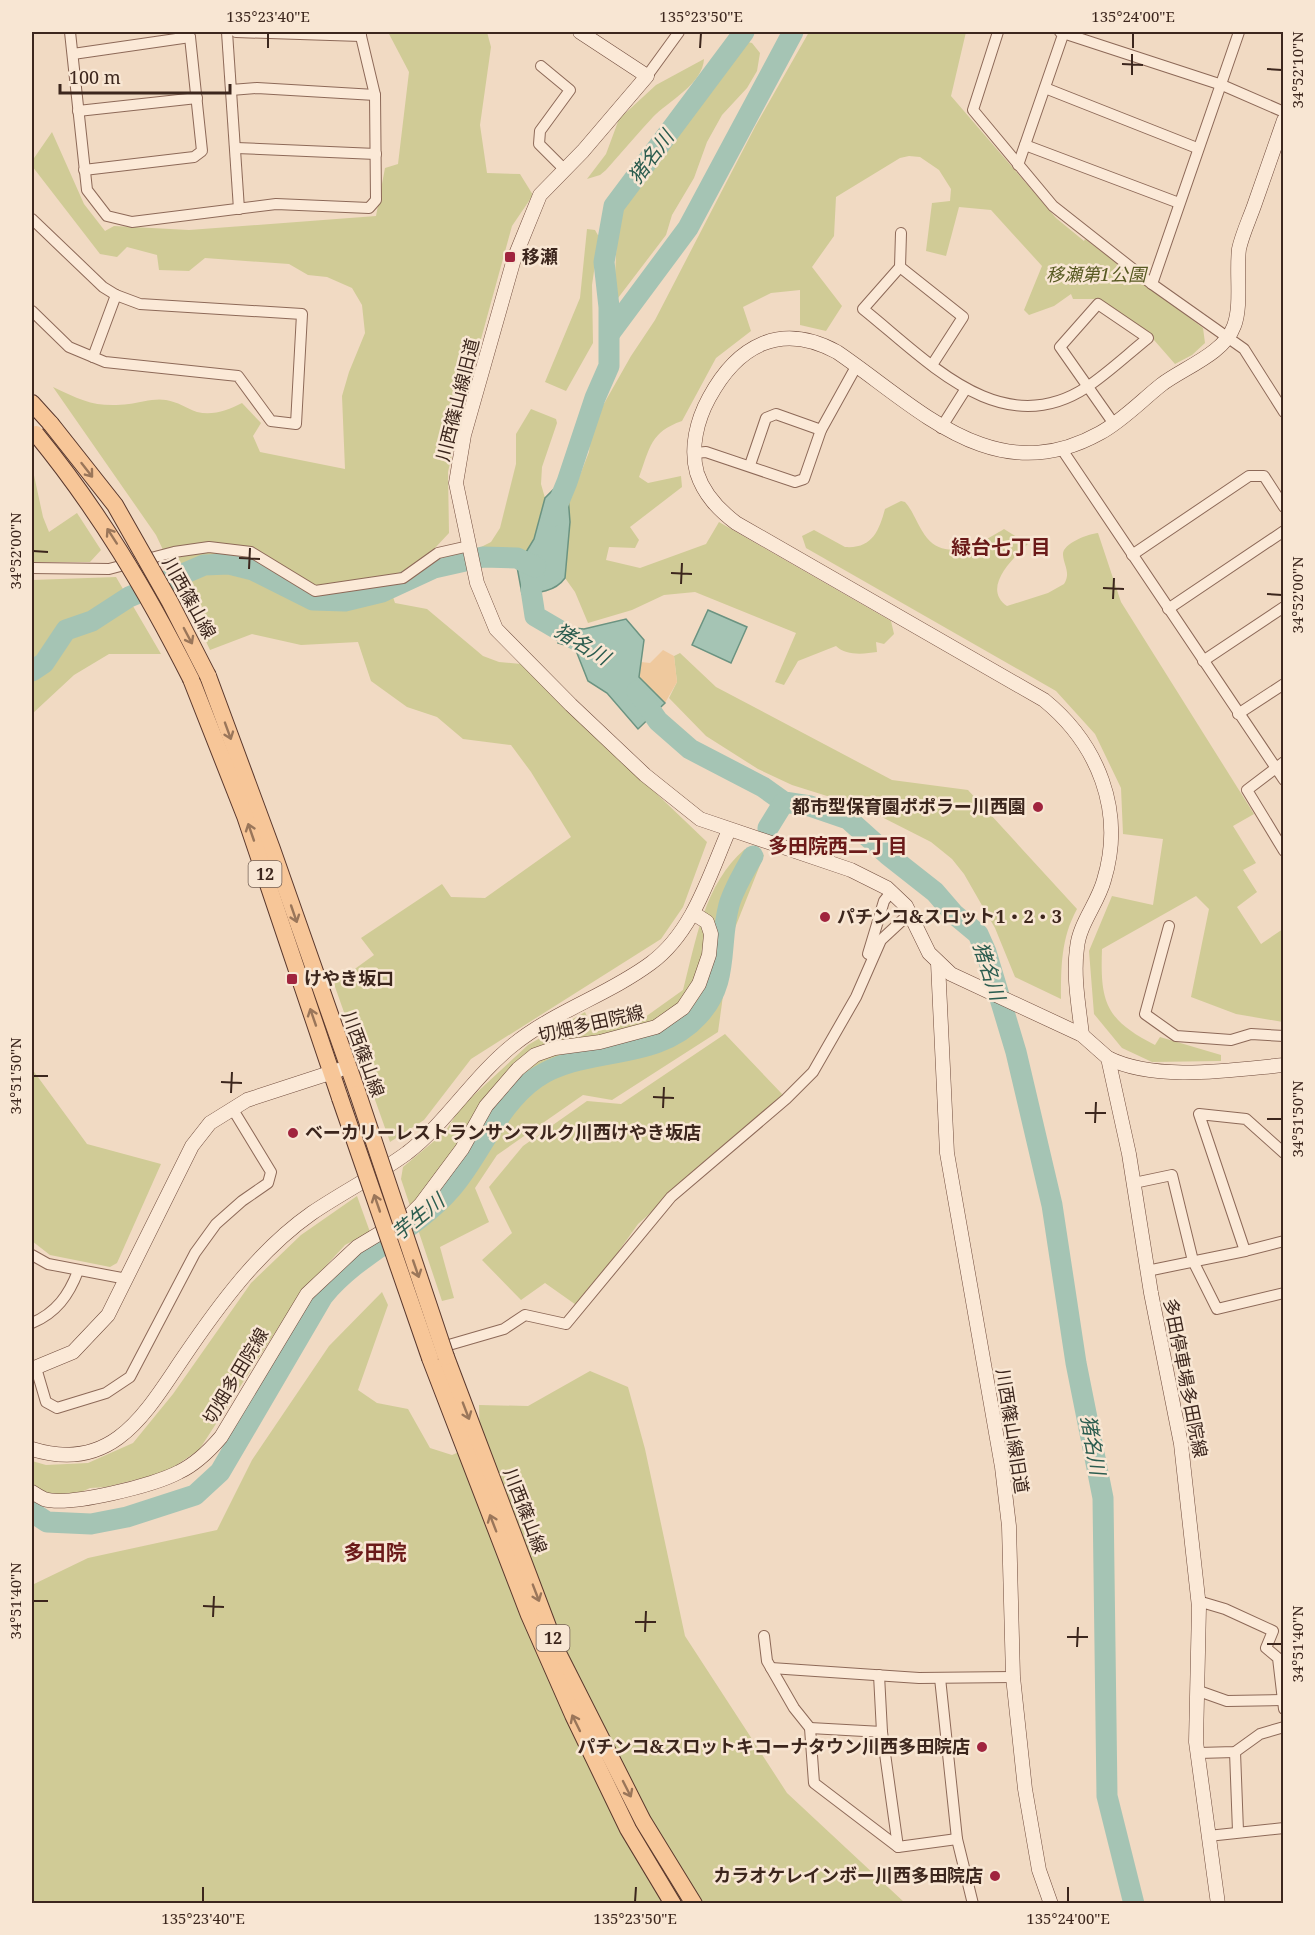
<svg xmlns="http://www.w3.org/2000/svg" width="1315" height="1935" font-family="'Noto Serif','Noto Sans JP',serif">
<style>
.green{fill:#d0cb96}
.sand{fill:#efc99e}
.water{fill:#a5c4b4;stroke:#6b9381;stroke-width:1.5}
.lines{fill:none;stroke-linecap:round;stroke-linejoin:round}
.river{stroke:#a5c4b4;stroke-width:21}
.street-casing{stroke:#8d6958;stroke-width:12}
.secondary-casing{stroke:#6f4a3b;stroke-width:15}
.primary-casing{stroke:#5a382d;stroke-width:18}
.street{stroke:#fbe9d7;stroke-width:10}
.secondary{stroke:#fbe9d7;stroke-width:14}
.primary{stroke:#f7c698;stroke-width:16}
.primary-bridge-casing{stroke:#5a382d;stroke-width:18;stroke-linecap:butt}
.primary-bridge{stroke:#f7c698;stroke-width:16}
.oneway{stroke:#9a765a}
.ticks{fill:none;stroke:#3c261d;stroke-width:2}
.poi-dot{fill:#a0243e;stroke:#f8e6d3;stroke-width:2}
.labels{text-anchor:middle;stroke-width:5;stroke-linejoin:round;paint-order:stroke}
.shield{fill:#f8e6d3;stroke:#746054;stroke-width:1.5}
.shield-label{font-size:16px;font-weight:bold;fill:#3c261d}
.poi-label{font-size:18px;font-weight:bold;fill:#3c261d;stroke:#f8e6d3;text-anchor:start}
.park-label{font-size:18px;font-style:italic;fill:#575a22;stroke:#f8e6d3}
.street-label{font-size:18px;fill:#3c261d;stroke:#f8e6d3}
.water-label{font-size:20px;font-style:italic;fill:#2b5c4f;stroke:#f8e6d3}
.neighbourhood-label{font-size:20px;font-weight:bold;fill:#6b1a19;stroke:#f8e6d3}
.quarter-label{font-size:21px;font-weight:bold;fill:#6b1a19;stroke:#f8e6d3}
.neatline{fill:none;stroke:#3c261d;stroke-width:2}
.ticks-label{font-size:15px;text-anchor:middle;fill:#3c261d}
</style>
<rect width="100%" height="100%" fill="#f1dac3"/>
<g class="green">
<path d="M388 32H487L491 47 480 125 487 173 520 174 533 195 512 226 467 390 448 472 449 533 392 594 395 603 427 609 483 656 499 662 521 664 707 842 683 907 661 939 471 1059 424 1120 390 1142 334 984 374 955 361 938 442 884 451 897 485 898 571 837 531 772 511 745 463 739 437 717 407 707 371 681 358 642 301 645 252 634 210 650 156 535 53 387C82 401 97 408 129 404 141 402 155 398 166 400 178 402 186 408 197 412 213 416 228 410 242 403L261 423 253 436 260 452 345 469 342 396 349 372 365 333 362 305 352 288 327 277 308 275 289 264 205 258 189 271 159 270 157 255 127 247 117 257 100 254 32 166V161L52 132 84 204 105 231 114 226 189 230 376 216 385 168 398 164 409 72Z"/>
<path d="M809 32H966L951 96 1056 218 1084 241 1085 239 1203 328 1205 343 1192 355 1175 364 1154 340 1095 299H1073L1071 294 1054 306 1029 315 1024 310 1042 266 991 210 959 207 946 256 926 251 932 203 950 201 951 189 939 170 920 157 909 156 900 158 836 197 834 236 812 267 842 306 826 331 800 325V290L771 293 743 307 751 331 716 358 682 421C650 432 650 448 639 477L648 483 681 476 682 487 630 527 639 540 635 548 609 547 606 560 640 568 706 544 719 522 891 621 894 634 884 644 876 642 877 652C864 654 846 656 836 646L798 661 784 685 775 682 796 633 695 592 664 595 632 610 588 623 575 592 565 578 569 503 589 452 591 433 597 416 631 356 655 320 756 125Z"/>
<path d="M748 42 752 43 760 53 757 71 747 88 722 115 707 142 694 178 672 215 666 235 618 298 615 276 618 214 733 53Z"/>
<path d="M704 59C703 84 667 102 653 117 637 134 622 152 606 170L600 175 587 179 606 154 619 119 656 85Z"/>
<path d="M587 229 595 230 599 237 592 285 593 343 566 391 545 382 580 298Z"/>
<path d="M531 409 556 419 557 423 542 467 541 484 545 498 534 539 517 567 486 565 478 553 479 548 491 542 500 528 516 464V434Z"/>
<path d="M32 466 43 517 49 532 77 513 101 550 90 562H32Z"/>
<path d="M901 501 905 502C914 512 918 527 927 538 948 563 983 542 1004 529L1028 544C1013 558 981 588 1007 606L1048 593 1064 584C1071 573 1064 566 1063 555 1062 543 1089 534 1098 533L1121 602 1254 814 1233 826 1256 863 1243 870 1257 892 1237 907 1261 944 1283 929V1022L1236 1014 1191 997 1209 909 1196 896 1102 949C1100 1003 1106 1020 1155 1045L1160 1037 1221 1055V1061L1152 1062 1122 1048 1094 1014 1089 951 1112 896 1153 905 1163 839 1123 834 1121 788 1095 734 1056 691 806 548 802 536 814 530 845 547C872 549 879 531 885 509Z"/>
<path d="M116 577 161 654H109L74 675 32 714V580Z"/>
<path d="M680 653 716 687 892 780 968 790 1077 909C1061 938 1061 967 1061 999L1015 977 995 928 964 874 952 859 931 842 862 807 792 785 758 769 706 736 669 698 677 682 674 656Z"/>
<path d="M745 849 764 855 731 938 718 1032 612 1100 583 1095 497 1155 475 1188 489 1222 440 1247 454 1298 442 1301 401 1179 403 1167 445 1132 461 1107 528 1045 585 1012 593 1030 641 1020 683 990C696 941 704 884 745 849Z"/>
<path d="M725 1034 783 1095 638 1224 579 1307 545 1283 521 1300 482 1260 512 1233 489 1187 523 1146 587 1101 621 1104Z"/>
<path d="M32 1069 87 1144 161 1164 117 1263 110 1267 50 1255 32 1241Z"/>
<path d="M357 1196 370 1232 345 1245 300 1294 199 1450 166 1472 106 1487 90 1488 77 1494H49L32 1486V1461L46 1465 88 1463 133 1443 173 1394 251 1283 301 1235Z"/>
<path d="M382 1292 388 1305 358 1390 377 1403 408 1409 430 1448 452 1455 480 1443 479 1405 528 1406 590 1371 628 1387 645 1449 685 1636 787 1793 905 1903 32 1904V1585L88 1558 217 1530 252 1460 329 1346Z"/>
</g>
<path class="sand" d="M663 650 674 656 677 682 665 703 639 677 641 662 650 663Z"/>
<g class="water">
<path d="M559 484 568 496 570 522 565 578C555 592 538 593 522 594L517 567 534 539 545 498Z"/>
<path d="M708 610 747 627 731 663 692 645Z"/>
<path d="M626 619 644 640 639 677 665 703 638 729 607 693 588 681 575 648 558 643 565 627 584 629Z"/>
</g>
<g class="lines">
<g class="river">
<path d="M610 333 688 228 793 32"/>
<path d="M553 516 567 482 595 398 609 366V307L604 262 614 206 744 32"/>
<path d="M536 565 531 590 535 616 588 647"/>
<path d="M32 671 44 663 66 630 92 621 129 597 204 565 229 564 253 570 313 600 345 601 382 592 434 568 483 557 517 558 535 567"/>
<path d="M637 691 658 721 690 749 763 787 784 802 810 806 848 819 888 855 935 892 954 914 978 934 986 952 1016 1052 1052 1205 1076 1363 1103 1498 1107 1796 1134 1904"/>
<path d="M768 828 784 802"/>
<path d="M32 1512 47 1522 91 1524 127 1517 195 1495 220 1472 323 1296C359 1252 414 1232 451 1189 481 1155 497 1105 536 1078 585 1045 657 1062 698 1016 730 982 718 946 729 905 734 888 744 872 753 856"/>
</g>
<g class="street-casing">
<g id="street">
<path d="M70 32 87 190 107 216 132 222 276 204 369 208 376 200 375 95 360 32"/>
<path d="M227 32 239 209"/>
<path d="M236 32 361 36"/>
<path d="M998 32 973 110 1053 206 1152 284 1244 349 1284 412"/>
<path d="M1060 32 1222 85 1284 112"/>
<path d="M73 54 190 37"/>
<path d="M541 66 570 90 540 131 539 144 564 169"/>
<path d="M647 76 679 32"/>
<path d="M1045 88 1197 148"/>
<path d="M231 90 257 88 375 95"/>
<path d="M78 111 197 98"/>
<path d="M1025 145 1179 203"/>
<path d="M236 148 376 154"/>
<path d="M1018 165 1064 32"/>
<path d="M84 170 194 157 202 151 190 37 186 32"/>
<path d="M32 219 103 287 116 295 140 304 302 314 296 424 271 421 238 376 105 362 69 347 32 311"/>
<path d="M901 233 900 267 863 309C927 360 1001 444 1087 387 1108 373 1128 354 1148 338L1098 304 1060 347 1114 424"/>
<path d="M900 267 963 317 932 365"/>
<path d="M1152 284 1239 32"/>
<path d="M93 357 116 295"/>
<path d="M941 428 965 390"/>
<path d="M1061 448 1284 780"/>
<path d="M695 453 706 452 795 482 804 479 821 430 857 365"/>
<path d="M750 465 766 418 776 414 821 430"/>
<path d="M1132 555 1249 476H1264L1284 507"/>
<path d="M32 568 109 569 174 552 209 547 251 552 315 591 403 578 438 553 469 546"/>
<path d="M1168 609 1284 531"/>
<path d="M1203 661 1284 607"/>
<path d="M1238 714 1284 684"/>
<path d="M1284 762 1247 790 1284 851"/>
<path d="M1169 926 1145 1014 1176 1036 1231 1040 1251 1034 1284 1036"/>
<path d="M868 954 884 901 891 892"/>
<path d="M1134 1183 1172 1175 1193 1261 1217 1309 1284 1293"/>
<path d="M1245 1251 1284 1241"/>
<path d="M32 1255 48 1264 127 1279"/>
<path d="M1147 1271 1245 1251 1199 1114 1246 1119 1284 1153"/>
<path d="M32 1323C56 1313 69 1295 78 1271"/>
<path d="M442 1347 504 1329 525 1315 566 1324 671 1197 786 1099 813 1072 856 997 881 940 909 914"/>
<path d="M36 1368 46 1402 57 1408 106 1393 130 1377 195 1253 216 1224 242 1201 268 1183 271 1172 232 1108"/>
<path d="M1198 1601 1225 1609 1273 1631 1266 1648 1278 1658 1284 1709"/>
<path d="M764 1636 767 1661 794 1708 810 1728 814 1783 898 1847 957 1839"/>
<path d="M771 1668 919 1678 1013 1677"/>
<path d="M879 1675 882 1732 898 1847"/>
<path d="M940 1678 957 1839 973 1904"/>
<path d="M1196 1690 1227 1701 1282 1700"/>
<path d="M810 1728 882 1732"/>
<path d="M1235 1752 1238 1831"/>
<path d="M1198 1753 1235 1752 1260 1734 1284 1727"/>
<path d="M1208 1836 1284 1828"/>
</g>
</g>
<g class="secondary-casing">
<g id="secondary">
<path d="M580 32 647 76 583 151 540 195 514 259 464 435 456 483 477 583 496 629 571 705 645 775 700 819 851 870 887 888 906 906 929 953 951 974 1082 1035 1108 1058 1129 1154 1151 1293 1181 1444 1199 1607 1196 1742 1218 1904"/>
<path d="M938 963 947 1153 1002 1467 1009 1526 1013 1677 1025 1789 1039 1870 1051 1904"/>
<path d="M1082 1035C1079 1007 1073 977 1077 948 1079 924 1098 903 1104 880 1125 811 1098 744 1044 700L736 523C719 510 704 495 697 473 690 448 697 420 709 398 737 346 780 321 837 352 918 407 994 492 1100 433 1122 421 1141 401 1161 385 1183 368 1224 354 1234 326 1242 306 1236 272 1239 249 1242 235 1249 220 1254 206 1264 178 1274 149 1284 120"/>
<path d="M1108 1058C1156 1082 1231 1070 1284 1065"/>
<path d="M32 1369 73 1352 108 1315 192 1146 210 1123 247 1100 339 1070"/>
<path d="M32 1449C112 1474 145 1414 183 1358 219 1305 259 1250 312 1213 343 1192 377 1175 407 1153 447 1122 473 1077 513 1045 555 1011 608 995 651 963 693 932 709 876 729 830"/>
<path d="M32 1492C35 1494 40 1497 44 1499 69 1507 155 1485 179 1472 196 1464 209 1451 221 1437L307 1294 357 1247 410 1215 421 1204 462 1149 486 1106 518 1069 535 1055 555 1048 600 1042 656 1027 683 1008 699 984 709 955 711 934 707 922 693 913"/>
</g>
</g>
<g class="primary-casing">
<g id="primary">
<path d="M32 403 51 424"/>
<path d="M208 676 272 849 358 1094"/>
<path d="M191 679 245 816 340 1098"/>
<path d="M446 1357 558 1653 643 1821 694 1904"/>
<path d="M430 1358 529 1615 573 1715 628 1829 673 1904"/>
</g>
</g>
<use href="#street" class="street"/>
<use href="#secondary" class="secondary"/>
<use href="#primary" class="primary"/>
<g class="primary-bridge-casing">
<g id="primary-bridge">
<path d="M51 424 115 505 170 602 208 676"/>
<path d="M36 434C99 511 146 590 191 679"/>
<path d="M358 1094 446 1357"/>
<path d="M340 1098 430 1358"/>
</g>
</g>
<use href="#primary-bridge" class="primary-bridge"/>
</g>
<defs><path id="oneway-shaft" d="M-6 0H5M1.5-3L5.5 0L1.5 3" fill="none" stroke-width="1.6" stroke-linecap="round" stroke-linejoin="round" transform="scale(1.5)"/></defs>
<g class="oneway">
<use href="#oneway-shaft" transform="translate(87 470) rotate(52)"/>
<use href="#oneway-shaft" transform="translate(112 536) rotate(-123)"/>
<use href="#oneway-shaft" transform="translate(188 636) rotate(62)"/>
<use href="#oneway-shaft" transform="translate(228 731) rotate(70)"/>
<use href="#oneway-shaft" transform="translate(251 832) rotate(-109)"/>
<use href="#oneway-shaft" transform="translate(294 914) rotate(71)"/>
<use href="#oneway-shaft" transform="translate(313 1017) rotate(-109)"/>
<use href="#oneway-shaft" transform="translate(377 1203) rotate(-109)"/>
<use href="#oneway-shaft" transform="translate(416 1269) rotate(71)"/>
<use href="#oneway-shaft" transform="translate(466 1411) rotate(69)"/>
<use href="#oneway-shaft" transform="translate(493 1523) rotate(-111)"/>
<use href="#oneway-shaft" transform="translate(536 1593) rotate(69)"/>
<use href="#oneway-shaft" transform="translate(576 1723) rotate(-116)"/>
<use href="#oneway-shaft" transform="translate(627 1789) rotate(63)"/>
</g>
<path class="ticks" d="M268 48V33M700 48 701 33M1133 48V33M1122 64 1143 65M1267 69 1282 70M1132 75V54M33 551 48 552M239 558 260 559M249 569 250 548M671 573 692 574M681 584 682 563M1103 588 1124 589M1267 594 1282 595M1113 599 1114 578M33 1076H48M221 1082 242 1083M231 1093 232 1072M653 1097 674 1098M663 1108 664 1087M1085 1113H1106M1267 1119H1282M1095 1123 1096 1102M33 1601H48M203 1606 224 1607M213 1617 214 1596M635 1622H656M645 1632 646 1611M1067 1637H1088M1267 1644H1282M1077 1647 1078 1627M203 1902V1887M635 1902 636 1887M1068 1902V1887"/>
<g class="poi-dot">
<rect x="504" y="251" width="12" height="12" rx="3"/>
<circle cx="1038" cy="807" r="6"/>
<circle cx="825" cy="917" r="6"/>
<rect x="286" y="973" width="12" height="12" rx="3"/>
<circle cx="293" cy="1133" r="6"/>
<circle cx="982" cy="1747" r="6"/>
<circle cx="995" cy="1876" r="6"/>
</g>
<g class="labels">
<g class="shield">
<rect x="248.5" y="861" width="33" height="26" rx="4.5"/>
<rect x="536.5" y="1625" width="33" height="26" rx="4.5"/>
</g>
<g class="shield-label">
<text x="265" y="880">12</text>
<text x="553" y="1644">12</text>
</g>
<g class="poi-label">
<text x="522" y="263">移瀬</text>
<text x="1026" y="813" text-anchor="end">都市型保育園ポポラー川西園</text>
<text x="837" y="923">パチンコ&amp;スロット1・2・3</text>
<text x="304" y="985">けやき坂口</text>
<text x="305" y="1139">ベーカリーレストランサンマルク川西けやき坂店</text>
<text x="970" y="1753" text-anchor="end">パチンコ&amp;スロットキコーナタウン川西多田院店</text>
<text x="983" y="1882" text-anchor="end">カラオケレインボー川西多田院店</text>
</g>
<g class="park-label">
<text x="1096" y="281">移瀬第1公園</text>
</g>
<g class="street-label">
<text transform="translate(458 400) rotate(-76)" y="6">川西篠山線旧道</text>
<text transform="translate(189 598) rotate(61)" y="6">川西篠山線</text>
<text transform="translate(591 1024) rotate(-13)" y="6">切畑多田院線</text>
<text transform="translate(363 1054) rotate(70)" y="6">川西篠山線</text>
<text transform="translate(236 1376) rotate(-59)" y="6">切畑多田院線</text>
<text transform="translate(1185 1378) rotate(79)" y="6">多田停車場多田院線</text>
<text transform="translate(1012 1431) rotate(81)" y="6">川西篠山線旧道</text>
<text transform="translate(525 1511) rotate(69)" y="6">川西篠山線</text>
</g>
<g class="water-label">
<text transform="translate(651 157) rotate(-53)" y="7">猪名川</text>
<text transform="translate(582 644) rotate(31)" y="7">猪名川</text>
<text transform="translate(989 971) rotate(72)" y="7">猪名川</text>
<text transform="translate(418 1217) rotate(-39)" y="7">芋生川</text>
<text transform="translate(1093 1445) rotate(80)" y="7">猪名川</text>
</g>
<g class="neighbourhood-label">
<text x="1001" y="554">緑台七丁目</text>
<text x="838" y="853">多田院西二丁目</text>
</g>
<g class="quarter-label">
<text x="375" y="1560">多田院</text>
</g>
</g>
<rect width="1315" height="1935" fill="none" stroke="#f8e6d3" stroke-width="66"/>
<path d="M60 84v9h170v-9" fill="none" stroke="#3c261d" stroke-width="3"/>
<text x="69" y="84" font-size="18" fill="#3c261d" stroke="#f8e6d3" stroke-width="4.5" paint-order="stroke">100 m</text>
<rect x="33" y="33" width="1249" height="1869" class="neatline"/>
<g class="ticks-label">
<text x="268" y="22">135°23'40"E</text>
<text x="701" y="22">135°23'50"E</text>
<text x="1133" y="22">135°24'00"E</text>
<text transform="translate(1298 70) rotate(-90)" y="5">34°52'10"N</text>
<text transform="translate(16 551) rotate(-90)" y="5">34°52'00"N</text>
<text transform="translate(1298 595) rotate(-90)" y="5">34°52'00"N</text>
<text transform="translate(16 1076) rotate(-90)" y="5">34°51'50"N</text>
<text transform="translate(1298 1119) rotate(-90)" y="5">34°51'50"N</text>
<text transform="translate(16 1601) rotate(-90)" y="5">34°51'40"N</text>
<text transform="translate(1298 1644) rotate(-90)" y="5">34°51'40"N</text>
<text x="203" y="1924">135°23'40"E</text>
<text x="635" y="1924">135°23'50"E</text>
<text x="1068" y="1924">135°24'00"E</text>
</g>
</svg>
